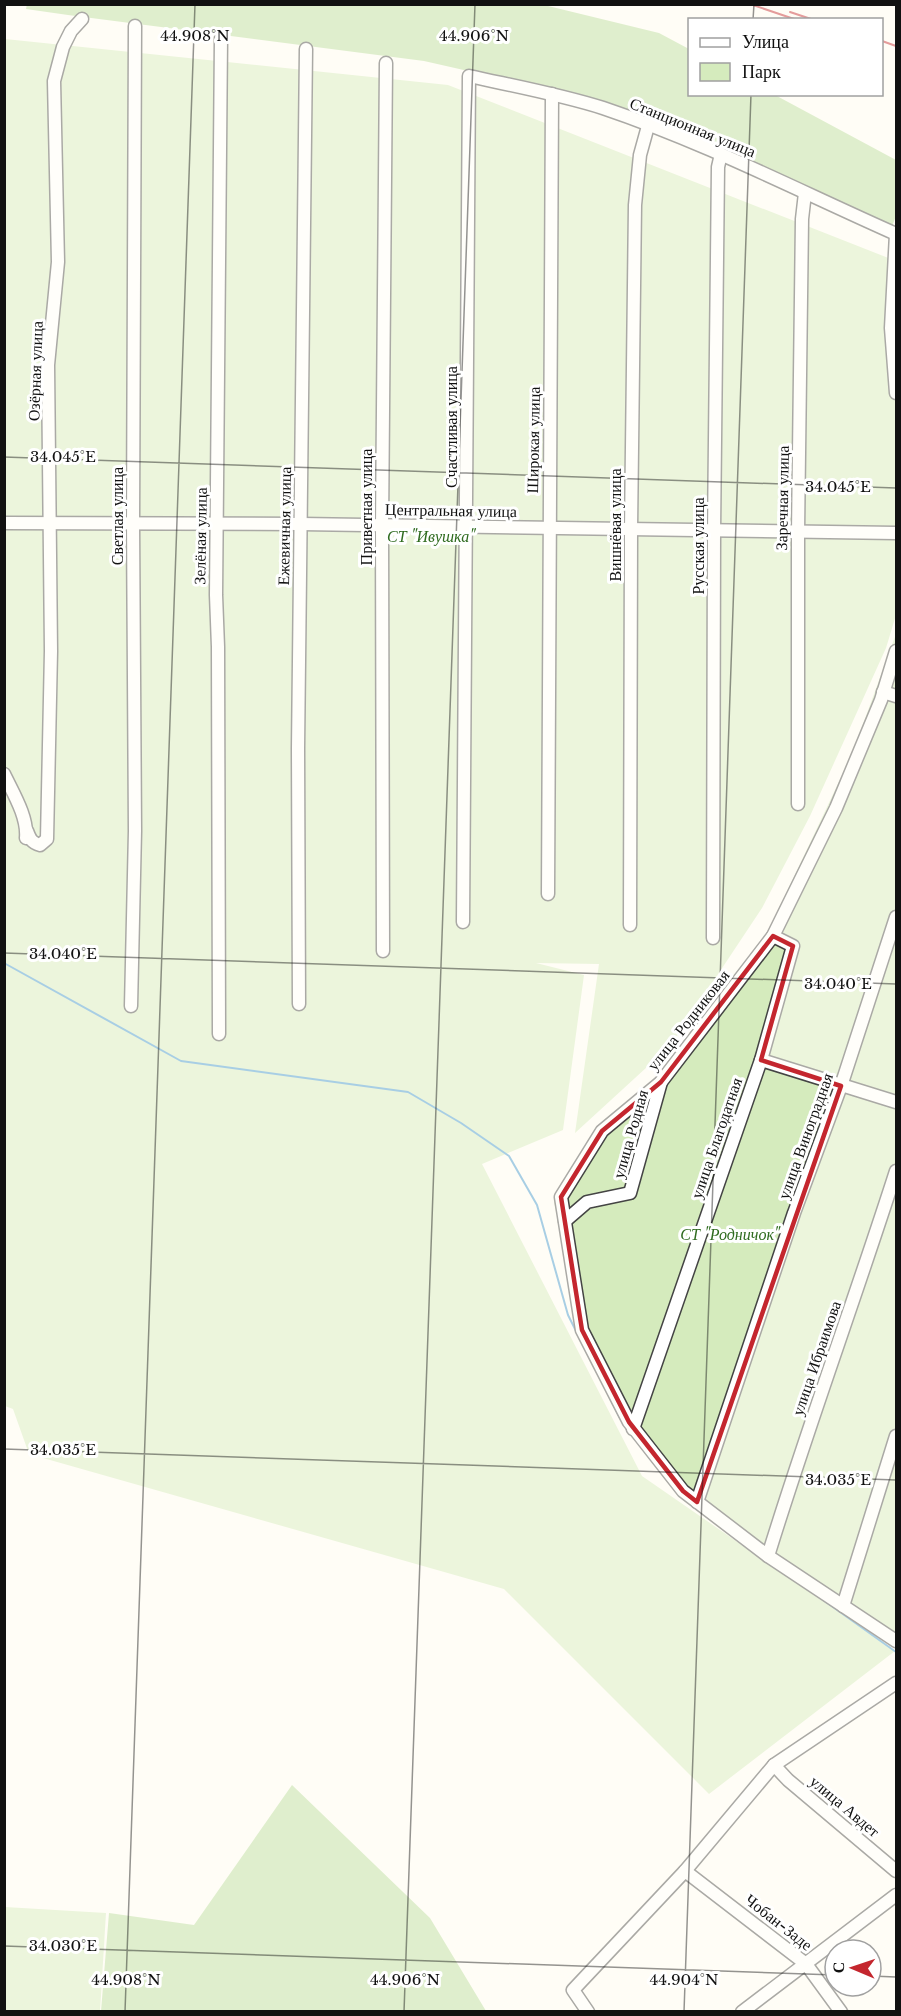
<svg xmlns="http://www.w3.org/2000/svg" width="901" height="2016" font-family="'Libre Baskerville',serif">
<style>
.green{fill:#d5ebbd}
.forest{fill:#b9dc9c}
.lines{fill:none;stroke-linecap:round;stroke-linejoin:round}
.stream{stroke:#3f96cf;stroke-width:2}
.minor-casing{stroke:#444;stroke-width:15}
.minor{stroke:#fff;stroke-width:12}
.rail{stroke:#c4262e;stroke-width:2}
.marked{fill:none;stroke:#c4262e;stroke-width:4.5;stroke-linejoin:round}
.ticks{fill:none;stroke:#111;stroke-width:1.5;stroke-opacity:0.45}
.labels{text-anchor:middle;stroke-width:6;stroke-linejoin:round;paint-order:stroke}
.street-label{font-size:16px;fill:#111;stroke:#fff}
.park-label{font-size:16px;font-style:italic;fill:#2f6b1f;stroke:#fff}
.ticks-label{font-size:15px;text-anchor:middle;fill:#111;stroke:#fff;stroke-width:6;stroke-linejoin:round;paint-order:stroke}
</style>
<rect width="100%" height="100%" fill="#fffdf5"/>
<g class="green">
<path d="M5 39 448 85 896 261V615L886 648 810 816 762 908 671 1045 575 1133 599 964 536 963 584 975 563 1130 482 1164 642 1476 895 1651 709 1794 504 1589 29 1454 13 1409 5 1406Z"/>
<path d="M896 634V1637L765 1547 691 1493 625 1412 583 1335 554 1202 600 1126 665 1071 766 936 852 754Z"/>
<path d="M5 1907 106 1913 100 2011H5Z"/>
</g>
<g class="forest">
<path d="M27 4 544 5 659 33 689 49 690 94 775 95 896 160V216L891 229 583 97 424 61 68 15 26 9Z"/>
<path d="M292 1785 430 1918 486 2011H101L109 1913 194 1925Z"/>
</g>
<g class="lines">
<g class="stream">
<path d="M4 963 181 1061 408 1092 461 1123 509 1156 537 1205 568 1315 577 1333"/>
<path d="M596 1370 620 1418"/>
<path d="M683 1498 712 1520"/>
<path d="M819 1597 896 1652"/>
</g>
<g class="minor-casing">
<g id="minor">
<path d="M896 234 891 328 896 393"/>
<path d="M4 523 301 524 896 533"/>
<path d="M896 651 881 700 836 808 773 936 661 1082 602 1131 561 1197 582 1330 629 1422 683 1491 768 1556 896 1641"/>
<path d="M883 692 896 696"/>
<path d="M4 774C13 793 28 817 26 838"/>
<path d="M798 804V532L802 219 805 193"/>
<path d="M27 831C30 839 32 843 40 845L47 839 51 651 48 365 58 262 54 81 63 47 71 31 82 19"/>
<path d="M548 894 552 94"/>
<path d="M463 922 469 76C514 86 559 94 603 108 704 142 799 191 896 234"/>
<path d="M630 925 631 529 635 205 640 155 648 126"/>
<path d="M713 938 714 531 718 167 721 154"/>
<path d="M383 951 382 526 386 63"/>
<path d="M299 1004 298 749 306 49"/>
<path d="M131 1006 135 831 133 523 135 26"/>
<path d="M219 1034 218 647 216 595 221 38"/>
<path d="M761 1060 896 1102"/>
<path d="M565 1221 587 1202 630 1193 661 1082"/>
<path d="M633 1429 761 1060 793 946 773 936"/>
<path d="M697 1502 794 1213 841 1086 896 917"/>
<path d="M768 1556C808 1426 855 1299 896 1171"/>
<path d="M843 1606 896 1436"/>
<path d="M774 1765 788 1780 896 1871"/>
<path d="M685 1871 806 1964 841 2012"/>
<path d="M588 2012 573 1990 685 1871 774 1765 896 1683"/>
<path d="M742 2012 896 1895"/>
</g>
</g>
<use href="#minor" class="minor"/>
<g class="rail">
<path d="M750 4 797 20"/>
<path d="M790 12 814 20"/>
<path d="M882 41 896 46"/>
</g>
</g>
<path d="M0 0H901V2016H0ZM773 936 793 946 761 1060 841 1086 697 1502 683 1491 629 1422 582 1330 561 1197 602 1131 661 1082Z" fill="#fffdf5" fill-opacity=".55" fill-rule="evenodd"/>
<path class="marked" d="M773 936 793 946 761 1060 841 1086 697 1502 683 1491 629 1422 582 1330 561 1197 602 1131 661 1082Z"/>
<path class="ticks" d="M753 20 754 4M4 457 896 488M4 953 896 984M4 1449 896 1480M4 1946 835 1975M871 1976 896 1977M125 2012 195 4M404 2012 475 4M684 2012 751 94"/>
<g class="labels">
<g class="street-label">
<text transform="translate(693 127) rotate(22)" y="6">Станционная улица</text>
<text transform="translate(35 371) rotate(-88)" y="6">Озёрная улица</text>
<text transform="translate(451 427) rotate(-90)" y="6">Счастливая улица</text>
<text transform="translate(533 440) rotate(-89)" y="6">Широкая улица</text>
<text transform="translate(782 498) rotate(-89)" y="6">Заречная улица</text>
<text transform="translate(366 507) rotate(-90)" y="6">Приветная улица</text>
<text transform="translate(451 510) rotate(1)" y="6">Центральная улица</text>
<text transform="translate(117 516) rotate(-90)" y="6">Светлая улица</text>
<text transform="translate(615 525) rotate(-90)" y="6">Вишнёвая улица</text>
<text transform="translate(284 526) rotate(-89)" y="6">Ежевичная улица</text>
<text transform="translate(200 536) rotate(-89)" y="6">Зелёная улица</text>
<text transform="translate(698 546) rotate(-90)" y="6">Русская улица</text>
<text transform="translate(688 1020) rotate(-52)" y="6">улица Родниковая</text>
<text transform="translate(630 1134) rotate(-74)" y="6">улица Родная</text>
<text transform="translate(805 1136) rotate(-70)" y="6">улица Виноградная</text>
<text transform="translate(716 1138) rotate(-71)" y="6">улица Благодатная</text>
<text transform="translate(816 1358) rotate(-71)" y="6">улица Ибраимова</text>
<text transform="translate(845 1806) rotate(40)" y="6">улица Авдет</text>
<text transform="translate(779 1922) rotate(38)" y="6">Чобан-Заде</text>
</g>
<g class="park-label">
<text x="431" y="542">СТ "Ивушка"</text>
<text x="730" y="1240">СТ "Родничок"</text>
</g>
</g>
<g class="ticks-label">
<text x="195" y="41">44.908°N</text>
<text x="474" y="41">44.906°N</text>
<text x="63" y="462">34.045°E</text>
<text x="838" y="492">34.045°E</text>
<text x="63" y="959">34.040°E</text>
<text x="838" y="989">34.040°E</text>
<text x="63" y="1455">34.035°E</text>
<text x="838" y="1485">34.035°E</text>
<text x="63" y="1951">34.030°E</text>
<text x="126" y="1985">44.908°N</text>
<text x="405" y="1985">44.906°N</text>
<text x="684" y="1985">44.904°N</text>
</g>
<rect width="901" height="2016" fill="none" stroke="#111111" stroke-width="12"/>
<rect x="688" y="18" width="195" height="78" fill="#ffffff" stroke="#a0a0a0" stroke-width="1.5"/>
<rect x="700" y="38" width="30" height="9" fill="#ffffff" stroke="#a0a0a0" stroke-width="1.5"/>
<text x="742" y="48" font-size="18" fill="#111111">Улица</text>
<rect x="700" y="63" width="30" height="18" fill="#d5ebbd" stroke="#a0a0a0" stroke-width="1.5"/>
<text x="742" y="78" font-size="18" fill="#111111">Парк</text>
<g transform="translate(853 1968) rotate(272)"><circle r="28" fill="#ffffff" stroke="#a0a0a0" stroke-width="1.5"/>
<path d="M0-4.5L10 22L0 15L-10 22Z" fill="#c4262e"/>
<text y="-9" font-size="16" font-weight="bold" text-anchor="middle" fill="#111111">С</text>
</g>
</svg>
